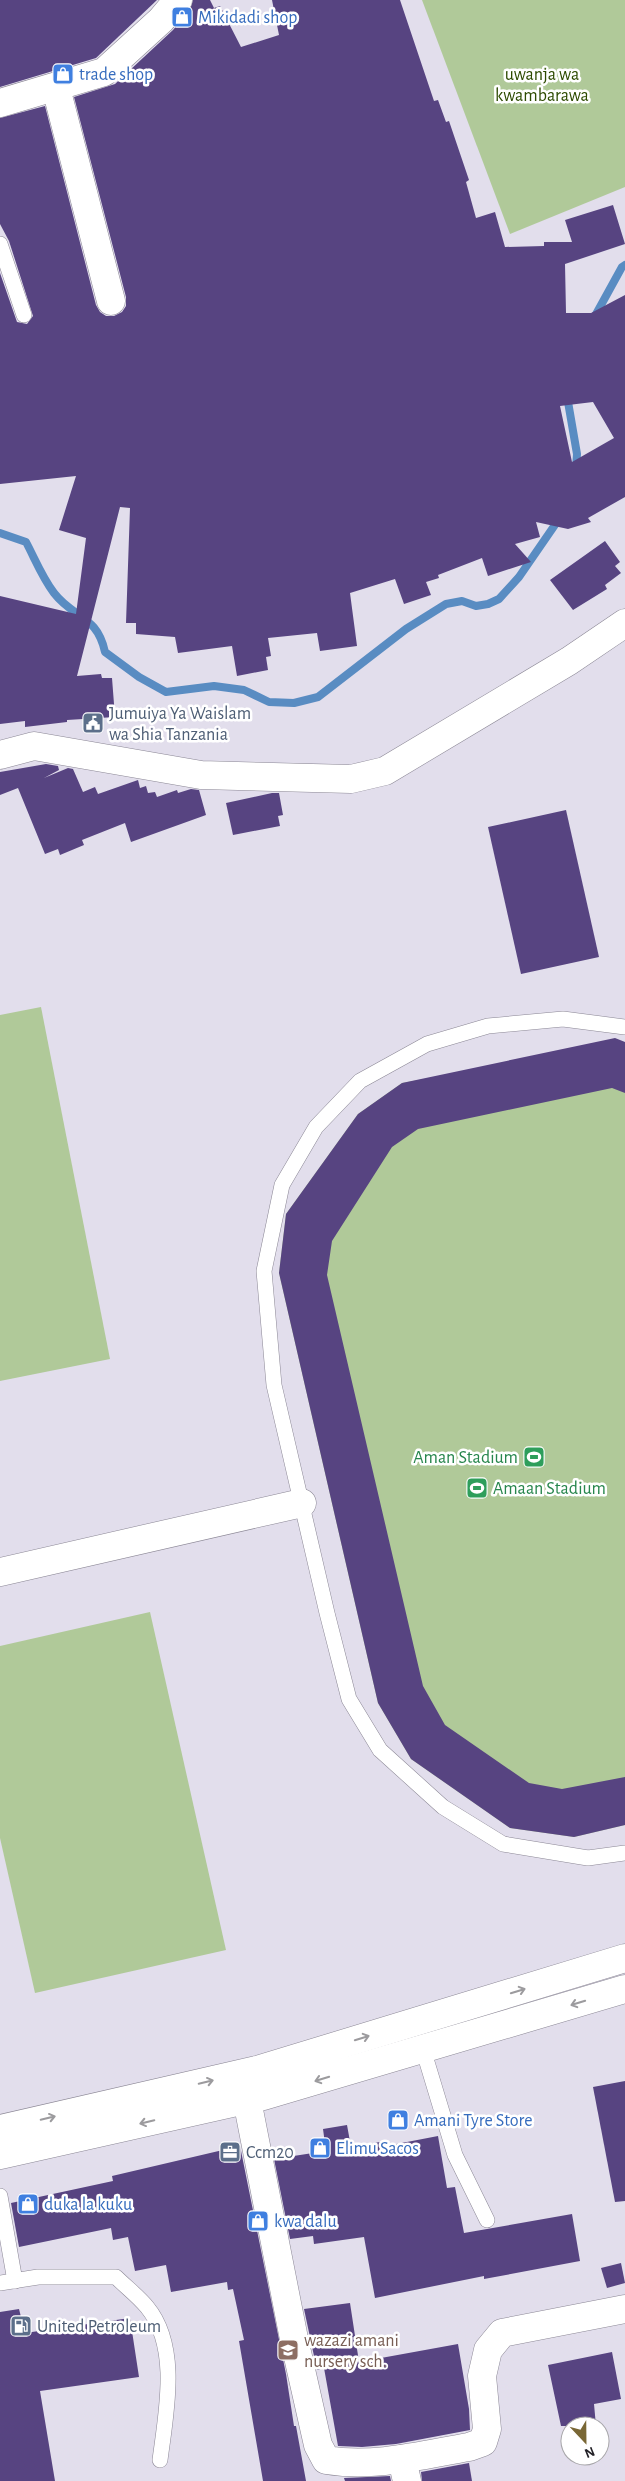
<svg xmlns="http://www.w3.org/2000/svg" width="625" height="2481" font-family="'Alegreya Sans',sans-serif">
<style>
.green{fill:#b0c999}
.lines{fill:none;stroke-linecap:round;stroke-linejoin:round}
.stream{stroke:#598cc2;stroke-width:8}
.building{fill:#574481;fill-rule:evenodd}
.lane-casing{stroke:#8b8795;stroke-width:16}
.street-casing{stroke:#8b8795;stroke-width:29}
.secondary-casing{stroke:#8b8795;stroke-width:29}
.lane{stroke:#fff;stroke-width:15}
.street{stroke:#fff;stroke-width:28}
.secondary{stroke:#fff;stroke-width:28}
.oneway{stroke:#9c9b9e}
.labels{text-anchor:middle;stroke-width:5;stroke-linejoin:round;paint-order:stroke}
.shop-label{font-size:18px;fill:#366cbe;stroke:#fff;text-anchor:start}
.park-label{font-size:18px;fill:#2d4b00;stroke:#fff}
.service-label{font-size:18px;fill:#4e5e75;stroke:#fff;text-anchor:start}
.leisure-label{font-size:18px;fill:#27864d;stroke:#fff;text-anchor:end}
.education-label{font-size:18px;fill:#785e54;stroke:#fff;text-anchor:start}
</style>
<rect width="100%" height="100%" fill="#e2deec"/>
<g class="green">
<path d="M422 0H625V187L510 234Z"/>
<path d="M41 1007 110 1359 0 1381V1015Z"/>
<path d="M625 1042V1825L574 1837 510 1828 411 1759 378 1703 279 1273 286 1214 358 1114 402 1083Z"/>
<path d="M150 1612 226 1950 35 1993 0 1838V1646Z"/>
</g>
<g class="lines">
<g class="stream">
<path d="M595 316 622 267 625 265"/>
<path d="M567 396 577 454 576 469"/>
<path d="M0 533 26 542C35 559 42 577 54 593 74 619 97 615 105 652L139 677 166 692 214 686 244 690 269 702 294 703 318 697 406 629 446 604 462 601 476 606 488 604 499 599 519 577 559 519"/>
</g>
</g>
<g class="building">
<path d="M0 0H157L96 58 0 87Z"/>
<path d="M193 0H210L214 8 220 6 241 47 279 35 272 0H400L434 101 438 100 446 122 449 121 469 180 466 182 476 218 495 212 505 247 544 246V242H572L565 220 613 205 625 244 565 264 566 313H591L625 295V497L588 518 591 522 568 529 536 522 540 537 515 544 531 562 488 576 482 558 438 575 439 578 426 582 431 595 404 604 395 579 350 593 357 646 320 651 317 633 268 638 271 656 266 657 268 670 237 676 232 646 178 653 175 637 136 634V623H126L130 508 120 507 77 676 101 674 102 678H112L115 717 67 720V722L25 727V721L0 724V596L76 614 86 538 59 530 76 476 0 484V273L17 322 27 324 33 316 9 241 0 224V118L45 106 96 305 100 312 106 316H114L122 312 126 306V297L74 97 115 84 173 30 190 10ZM593 402 614 438 572 462 560 406Z"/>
<path d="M605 541 620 562 615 566 621 573 605 585 607 589 573 610 550 580Z"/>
<path d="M46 764 58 766 59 770 44 778 68 768 73 769 83 792 95 787 98 794 138 780 140 788 146 786 148 793 155 792 157 797 177 790 178 793 191 789 199 790 206 815 131 842 125 823 82 840 84 845 60 855 58 849 45 854 18 788 0 795V772Z"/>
<path d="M272 793H279L283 815 278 816 280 826 233 835 226 803Z"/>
<path d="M566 810 599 957 521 974 488 827Z"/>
<path d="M615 1038 625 1042V1093L612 1088 418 1129 392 1147 332 1241 327 1275 423 1686 445 1725 529 1783 562 1789 625 1777V1825L574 1837 510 1828 411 1759 378 1703 279 1273 286 1214 358 1114 402 1083Z"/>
<path d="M625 2081V2201L615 2202 593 2087Z"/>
<path d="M347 2125 351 2147 380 2142 381 2147 438 2136 447 2188 455 2187 464 2233 572 2214 580 2261 484 2279V2276L375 2298 364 2237 314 2244 313 2236 290 2239 274 2159 326 2151 323 2129Z"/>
<path d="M240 2146 286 2374 294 2426H296L306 2481H263L239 2341 244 2340 233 2289 228 2290 227 2282 171 2292 166 2265 135 2271 128 2237 113 2240 111 2228 19 2247 11 2203 113 2181 112 2176Z"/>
<path d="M621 2263 625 2283 607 2288 601 2268Z"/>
<path d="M350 2303 359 2362 458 2344 469 2409 470 2430 396 2444 362 2447 338 2446 324 2368 317 2370 304 2309Z"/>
<path d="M19 2309 25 2333 130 2318 139 2377 40 2391 55 2481H0V2312Z"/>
<path d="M612 2352 621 2399 594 2404 596 2426H561L548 2365Z"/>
<path d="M469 2463 472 2481H422L421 2472Z"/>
<path d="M390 2476 391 2481H345L344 2478Z"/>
</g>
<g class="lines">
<g class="lane-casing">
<g id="lane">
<path d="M0 244 24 315"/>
<path d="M625 1027 563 1019 488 1026 427 1044 360 1081 316 1127 282 1185 264 1271 274 1385 327 1613 349 1699 380 1750 443 1807 503 1844 588 1858 625 1853"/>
<path d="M423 2049 455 2155 487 2220"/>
<path d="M0 2196 15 2281"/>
<path d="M0 2283 38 2277H116C126 2287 138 2296 147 2307 180 2347 166 2413 160 2460"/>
</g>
</g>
<g class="street-casing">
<g id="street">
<path d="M56 88 111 301"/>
<path d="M0 103 104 72 161 20 178 0"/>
<path d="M0 755 34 746 201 775 351 779 385 771 569 661 625 623"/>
<path d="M0 1572 302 1503"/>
<path d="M247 2100 294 2339 318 2445 326 2460C374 2468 422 2455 469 2447L483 2442 487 2429 482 2376 488 2350 502 2333 625 2309"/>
<path d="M402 2459 407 2481"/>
</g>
</g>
<g class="secondary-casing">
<g id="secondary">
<path d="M0 2129 257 2070 625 1958"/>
<path d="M0 2155 263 2096 625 1989"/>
</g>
</g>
<use href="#lane" class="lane"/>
<use href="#street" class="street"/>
<use href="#secondary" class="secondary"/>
</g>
<defs><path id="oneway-shaft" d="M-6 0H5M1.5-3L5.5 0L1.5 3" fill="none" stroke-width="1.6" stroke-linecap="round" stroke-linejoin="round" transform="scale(1.25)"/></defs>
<g class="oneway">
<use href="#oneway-shaft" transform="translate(518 1991) rotate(-17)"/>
<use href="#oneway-shaft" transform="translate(578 2003) rotate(163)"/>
<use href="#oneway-shaft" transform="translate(362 2038) rotate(-17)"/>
<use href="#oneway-shaft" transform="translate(322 2079) rotate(163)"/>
<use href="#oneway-shaft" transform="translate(206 2082) rotate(-13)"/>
<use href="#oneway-shaft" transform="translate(48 2118) rotate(-13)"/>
<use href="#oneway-shaft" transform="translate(147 2122) rotate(167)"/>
</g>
<defs>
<g id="shop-square" transform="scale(1.125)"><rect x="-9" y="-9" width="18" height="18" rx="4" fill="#3f7fe0" stroke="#fff"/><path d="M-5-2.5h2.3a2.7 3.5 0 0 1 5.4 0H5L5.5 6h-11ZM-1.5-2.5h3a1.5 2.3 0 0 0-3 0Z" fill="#fff"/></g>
<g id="civic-square" transform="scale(1.125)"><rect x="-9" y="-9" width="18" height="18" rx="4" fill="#5c6f8a" stroke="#fff"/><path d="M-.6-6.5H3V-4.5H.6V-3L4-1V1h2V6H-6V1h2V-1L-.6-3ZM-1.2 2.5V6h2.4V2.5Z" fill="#fff"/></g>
<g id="stadium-square" transform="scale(1.125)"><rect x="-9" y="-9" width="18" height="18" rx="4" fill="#2e9e5b" stroke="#fff"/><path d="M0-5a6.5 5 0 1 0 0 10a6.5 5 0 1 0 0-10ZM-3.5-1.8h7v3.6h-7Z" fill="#fff"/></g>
<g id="office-square" transform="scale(1.125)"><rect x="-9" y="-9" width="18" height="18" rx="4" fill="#5c6f8a" stroke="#fff"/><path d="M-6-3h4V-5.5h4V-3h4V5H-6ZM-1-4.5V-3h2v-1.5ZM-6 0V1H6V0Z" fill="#fff"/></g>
<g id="fuel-square" transform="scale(1.125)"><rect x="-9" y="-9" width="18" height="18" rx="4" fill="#5c6f8a" stroke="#fff"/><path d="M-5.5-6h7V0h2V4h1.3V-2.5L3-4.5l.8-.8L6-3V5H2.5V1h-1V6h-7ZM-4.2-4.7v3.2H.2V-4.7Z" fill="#fff"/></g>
<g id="school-square" transform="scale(1.125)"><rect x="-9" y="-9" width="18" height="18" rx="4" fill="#8d6e63" stroke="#fff"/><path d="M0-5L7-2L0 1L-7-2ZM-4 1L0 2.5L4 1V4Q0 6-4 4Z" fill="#fff"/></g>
</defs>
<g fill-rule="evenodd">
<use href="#shop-square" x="182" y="17"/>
<use href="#shop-square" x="63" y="74"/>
<use href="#civic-square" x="93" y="723"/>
<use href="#stadium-square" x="534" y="1457"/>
<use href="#stadium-square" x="477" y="1488"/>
<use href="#shop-square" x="398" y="2120"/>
<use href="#shop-square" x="320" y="2148"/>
<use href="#office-square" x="230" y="2152"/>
<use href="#shop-square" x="28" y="2204"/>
<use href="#shop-square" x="258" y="2221"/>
<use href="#fuel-square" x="21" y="2326"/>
<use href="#school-square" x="288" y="2350"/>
</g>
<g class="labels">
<g class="shop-label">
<text x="198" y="23">Mikidadi shop</text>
<text x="79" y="80">trade shop</text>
<text x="414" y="2126">Amani Tyre Store</text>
<text x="336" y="2154">Elimu Sacos</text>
<text x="44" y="2210">duka la kuku</text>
<text x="274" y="2227">kwa dalu</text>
</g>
<g class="park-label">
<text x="542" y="80">uwanja wa<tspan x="542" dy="21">kwambarawa</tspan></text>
</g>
<g class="service-label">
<text x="109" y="719">Jumuiya Ya Waislam<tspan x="109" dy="21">wa Shia Tanzania</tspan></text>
<text x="246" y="2158">Ccm20</text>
<text x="37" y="2332">United Petroleum</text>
</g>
<g class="leisure-label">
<text x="518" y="1463">Aman Stadium</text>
<text x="493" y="1494" text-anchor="start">Amaan Stadium</text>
</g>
<g class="education-label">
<text x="304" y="2346">wazazi amani<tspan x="304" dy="21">nursery sch.</tspan></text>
</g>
</g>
<g transform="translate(585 2441) rotate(158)"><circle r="24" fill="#ffffff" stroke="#a7a6a9"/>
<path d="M0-4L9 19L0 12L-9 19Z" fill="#796735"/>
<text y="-8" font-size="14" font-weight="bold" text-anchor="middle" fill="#232127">N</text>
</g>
</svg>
